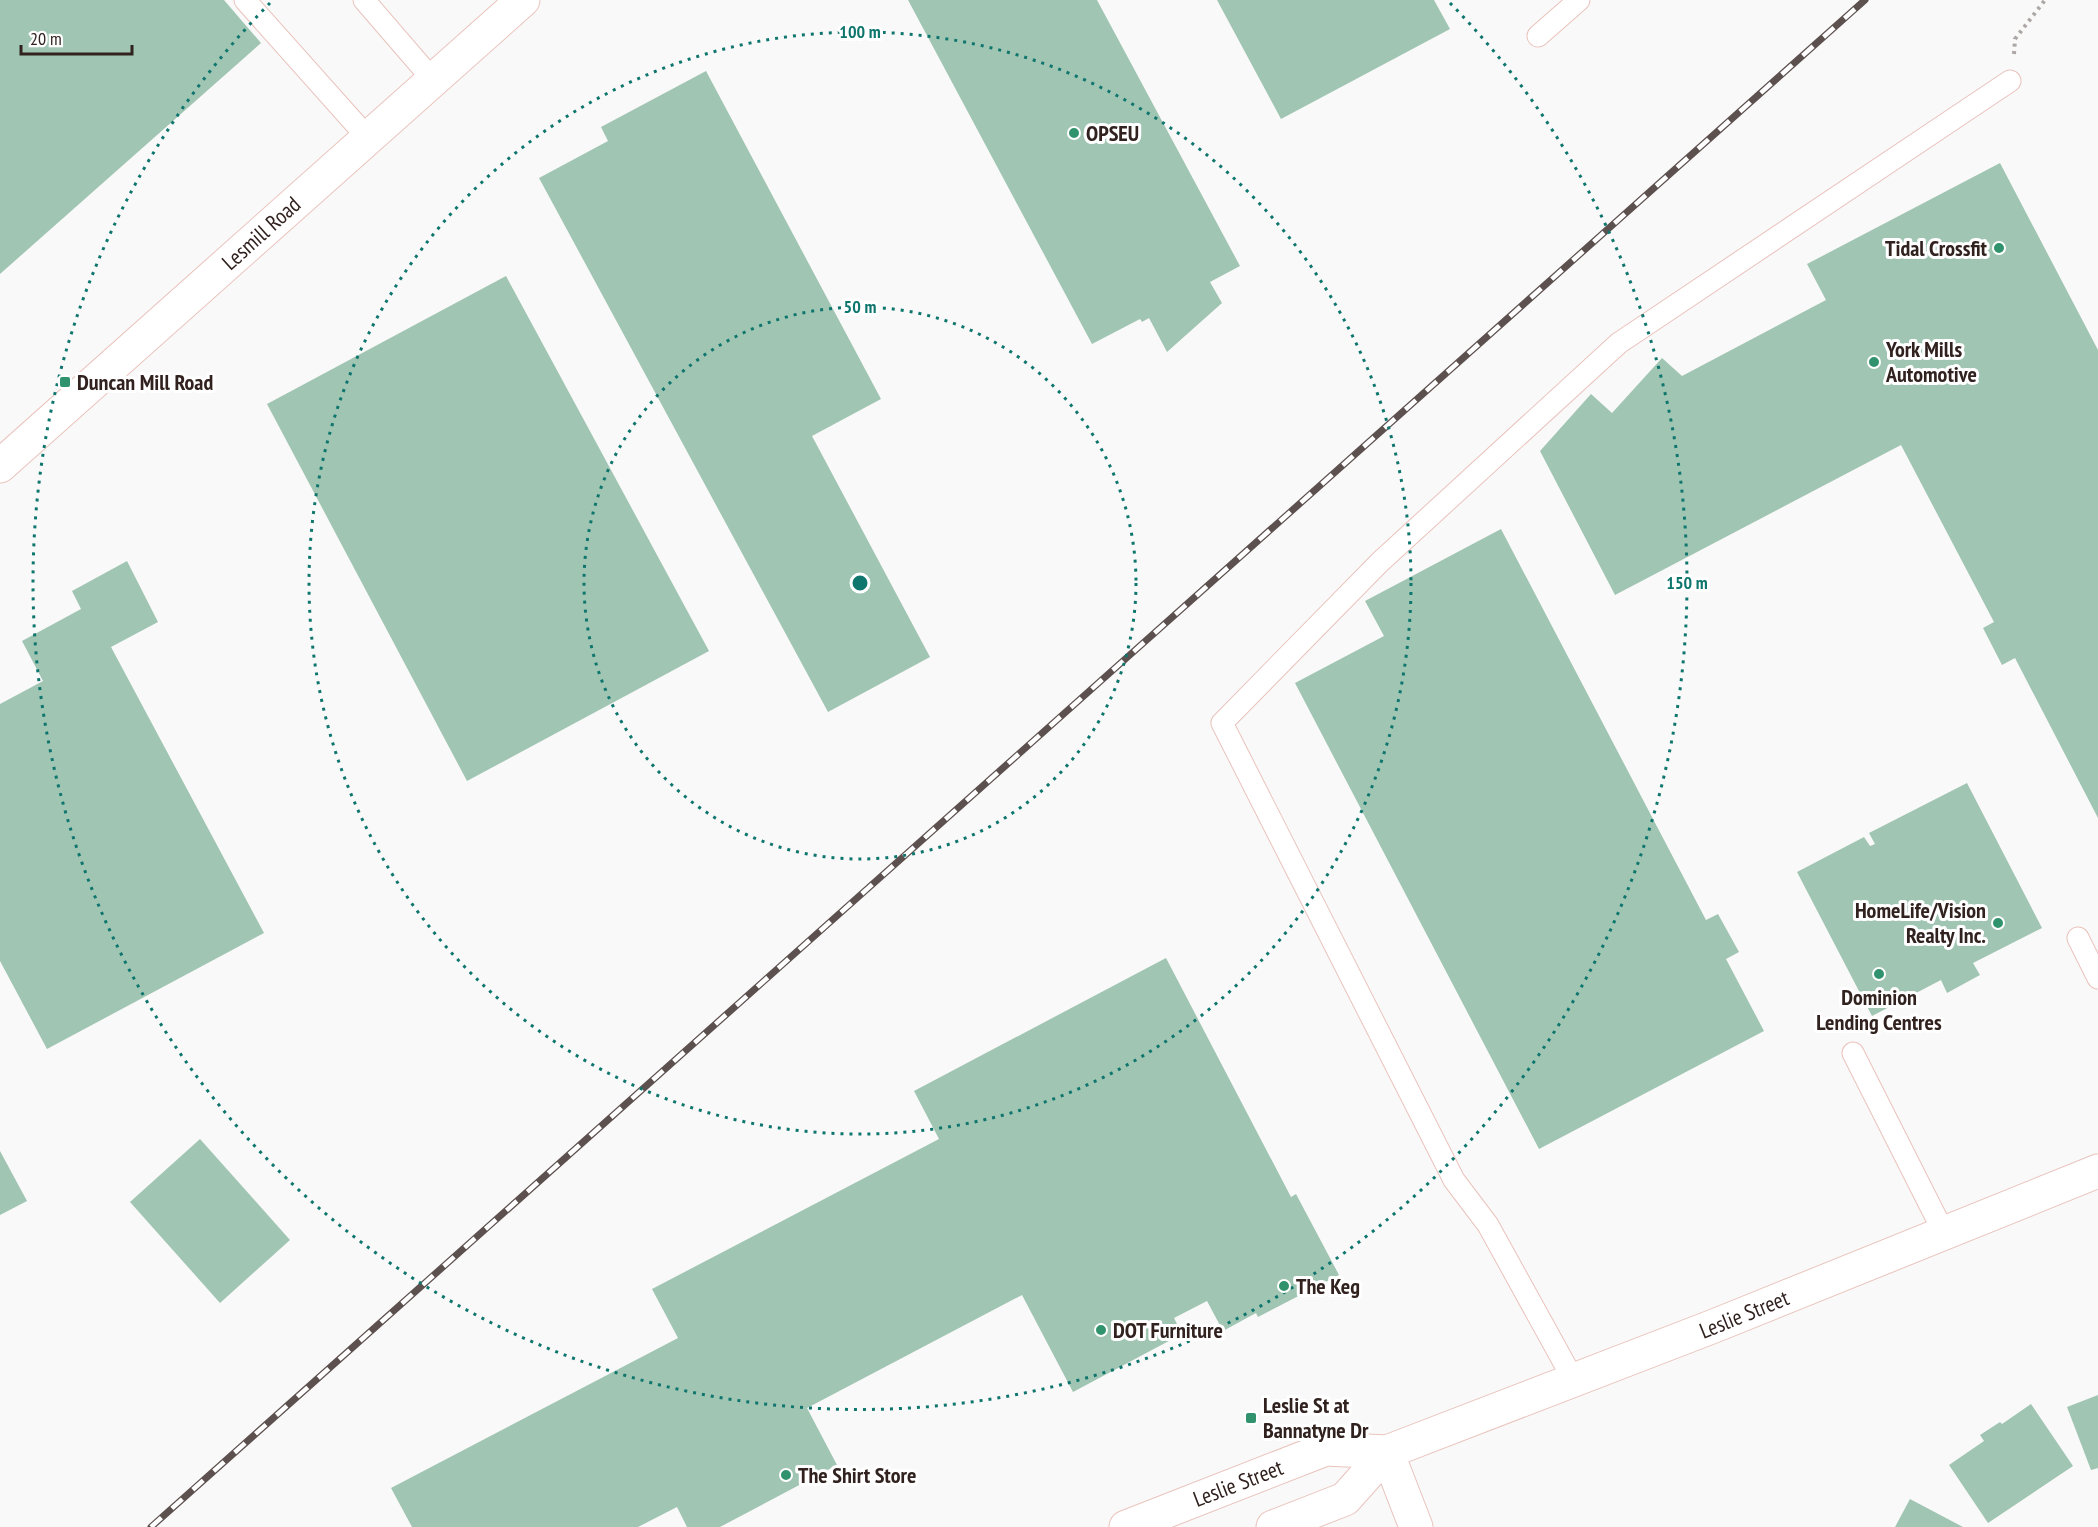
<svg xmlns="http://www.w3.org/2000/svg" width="2098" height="1527" font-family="'PT Sans Narrow',sans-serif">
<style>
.building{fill:#a1c5b3}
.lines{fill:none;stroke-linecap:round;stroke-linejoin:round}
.lane-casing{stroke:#eac3bc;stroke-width:23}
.street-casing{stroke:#eac3bc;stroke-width:35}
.secondary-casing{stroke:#eac3bc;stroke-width:35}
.path{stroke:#aca7a5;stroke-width:4;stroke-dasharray:3 4.5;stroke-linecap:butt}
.lane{stroke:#fff;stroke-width:21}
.street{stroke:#fff;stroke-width:33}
.secondary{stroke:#fff;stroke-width:33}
.rail-casing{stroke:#5d514f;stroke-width:7}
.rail{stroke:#fff;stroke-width:4.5;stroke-dasharray:14;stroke-linecap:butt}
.ring{fill:none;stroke:#0f766e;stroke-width:3;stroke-dasharray:3 6}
.poi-dot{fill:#31936d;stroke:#fff;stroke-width:2}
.labels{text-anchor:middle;stroke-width:6;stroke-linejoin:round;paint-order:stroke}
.poi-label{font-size:22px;font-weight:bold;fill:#31221f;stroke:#fff;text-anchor:start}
.street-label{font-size:22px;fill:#31221f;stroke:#fff}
.centre{fill:#0f766e;stroke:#fff;stroke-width:3}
.ring-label{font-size:18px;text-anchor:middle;font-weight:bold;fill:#0f766e;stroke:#fff;stroke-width:6;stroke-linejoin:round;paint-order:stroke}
</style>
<rect width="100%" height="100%" fill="#f9f9f9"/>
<g class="building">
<path d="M0 0H224L261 43 0 274Z"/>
<path d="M908 0H1097L1240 266 1210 282 1222 303 1167 352 1149 318 1142 322 1140 319 1092 344Z"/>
<path d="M1217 0H1434L1450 29 1281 119Z"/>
<path d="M706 71 881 399 812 436 930 657 828 712 539 178 608 141 601 127Z"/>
<path d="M2000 163 2098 350V818L2015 658 2002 665 1983 628 1994 622 1901 445 1615 595 1540 451 1591 394 1612 413 1662 358 1682 376 1826 300 1807 264Z"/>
<path d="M506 276 709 651 467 781 267 404Z"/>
<path d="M1501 529 1706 920 1718 914 1739 952 1726 959 1764 1031 1539 1149 1295 683 1384 636 1365 601Z"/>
<path d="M127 561 158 622 111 647 264 933 47 1049 0 961V704L43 681 22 641 81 609 72 591Z"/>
<path d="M1967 783 2042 928 1973 963 1980 975 1947 993 1941 980 1872 1016 1797 872 1864 837 1870 846 1875 844 1869 833Z"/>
<path d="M1166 958 1291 1197 1296 1194 1339 1275 1258 1317 1256 1313 1223 1331 1207 1301 1174 1318 1182 1334 1073 1392 1022 1295 807 1408 837 1465 720 1527H687L677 1507 638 1527H412L391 1488 678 1338 652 1289 939 1139 914 1091Z"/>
<path d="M200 1139 290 1240 220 1303 130 1202Z"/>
<path d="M0 1151 27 1201 0 1215Z"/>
<path d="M2098 1395V1468L2091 1470 2067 1407Z"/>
<path d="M2031 1404 2073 1466 1988 1523 1949 1465 1984 1441 1980 1435 2000 1422 2002 1424Z"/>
<path d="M1910 1499 1963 1527H1895Z"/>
</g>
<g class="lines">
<g class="lane-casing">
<g id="lane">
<path d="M245 0 368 138"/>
<path d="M364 0 433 80"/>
<path d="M1538 36 1579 0"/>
<path d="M2078 938 2098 978"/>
<path d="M1853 1053 1944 1233"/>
<path d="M1573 1379 1488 1225 1454 1180 1222 723 1380 562 1619 343 2010 81"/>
</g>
</g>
<g class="street-casing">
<path id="street" d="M1387 1452 1416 1527"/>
</g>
<g class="secondary-casing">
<g id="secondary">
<path d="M0 466 523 0"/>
<path d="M1126 1527 1326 1449 1387 1452 1714 1326 2098 1171"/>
<path d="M1273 1527 1345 1499 1387 1452"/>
</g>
</g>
<path class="path" d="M2014 54 2015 39 2045 0"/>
<use href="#lane" class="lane"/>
<use href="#street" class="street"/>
<use href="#secondary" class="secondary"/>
<g class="rail-casing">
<path id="rail" d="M151 1527 1865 0"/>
</g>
<use href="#rail" class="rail"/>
</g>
<g class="ring">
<circle cx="860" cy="583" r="276"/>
<circle cx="860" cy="583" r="551"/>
<path d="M1450 3A827 827 0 1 1 270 3"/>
</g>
<g class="poi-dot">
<circle cx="1074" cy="133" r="6"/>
<circle cx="1999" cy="248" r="6"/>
<circle cx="1874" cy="362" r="6"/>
<rect x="59" y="376" width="12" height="12" rx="3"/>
<circle cx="1998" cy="923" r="6"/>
<circle cx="1879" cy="974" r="6"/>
<circle cx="1284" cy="1286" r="6"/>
<circle cx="1101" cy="1330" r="6"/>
<rect x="1245" y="1412" width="12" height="12" rx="3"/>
<circle cx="786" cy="1475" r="6"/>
</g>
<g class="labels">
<g class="poi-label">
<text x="1086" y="141">OPSEU</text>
<text x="1987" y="256" text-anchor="end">Tidal Crossfit</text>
<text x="1886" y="357">York Mills<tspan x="1886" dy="25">Automotive</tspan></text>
<text x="77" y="390">Duncan Mill Road</text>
<text x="1986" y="918" text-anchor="end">HomeLife/Vision<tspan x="1986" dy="25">Realty Inc.</tspan></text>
<text x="1879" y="1005" text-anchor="middle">Dominion<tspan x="1879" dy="25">Lending Centres</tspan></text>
<text x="1296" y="1294">The Keg</text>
<text x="1113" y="1338">DOT Furniture</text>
<text x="1263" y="1413">Leslie St at<tspan x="1263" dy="25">Bannatyne Dr</tspan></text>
<text x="798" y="1483">The Shirt Store</text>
</g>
<g class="street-label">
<text transform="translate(261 233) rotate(-42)" y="8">Lesmill Road</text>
<text transform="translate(1744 1314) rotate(-22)" y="8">Leslie Street</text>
<text transform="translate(1238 1483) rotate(-21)" y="8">Leslie Street</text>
</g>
</g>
<circle cx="860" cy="583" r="9" class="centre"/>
<g class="ring-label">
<text x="860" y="38">100 m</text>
<text x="860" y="313">50 m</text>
<text x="1687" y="589">150 m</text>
</g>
<path d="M21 45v9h111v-9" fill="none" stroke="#31221f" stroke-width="3"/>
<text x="30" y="45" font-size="18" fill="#31221f" stroke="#ffffff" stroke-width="4.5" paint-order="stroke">20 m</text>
</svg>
